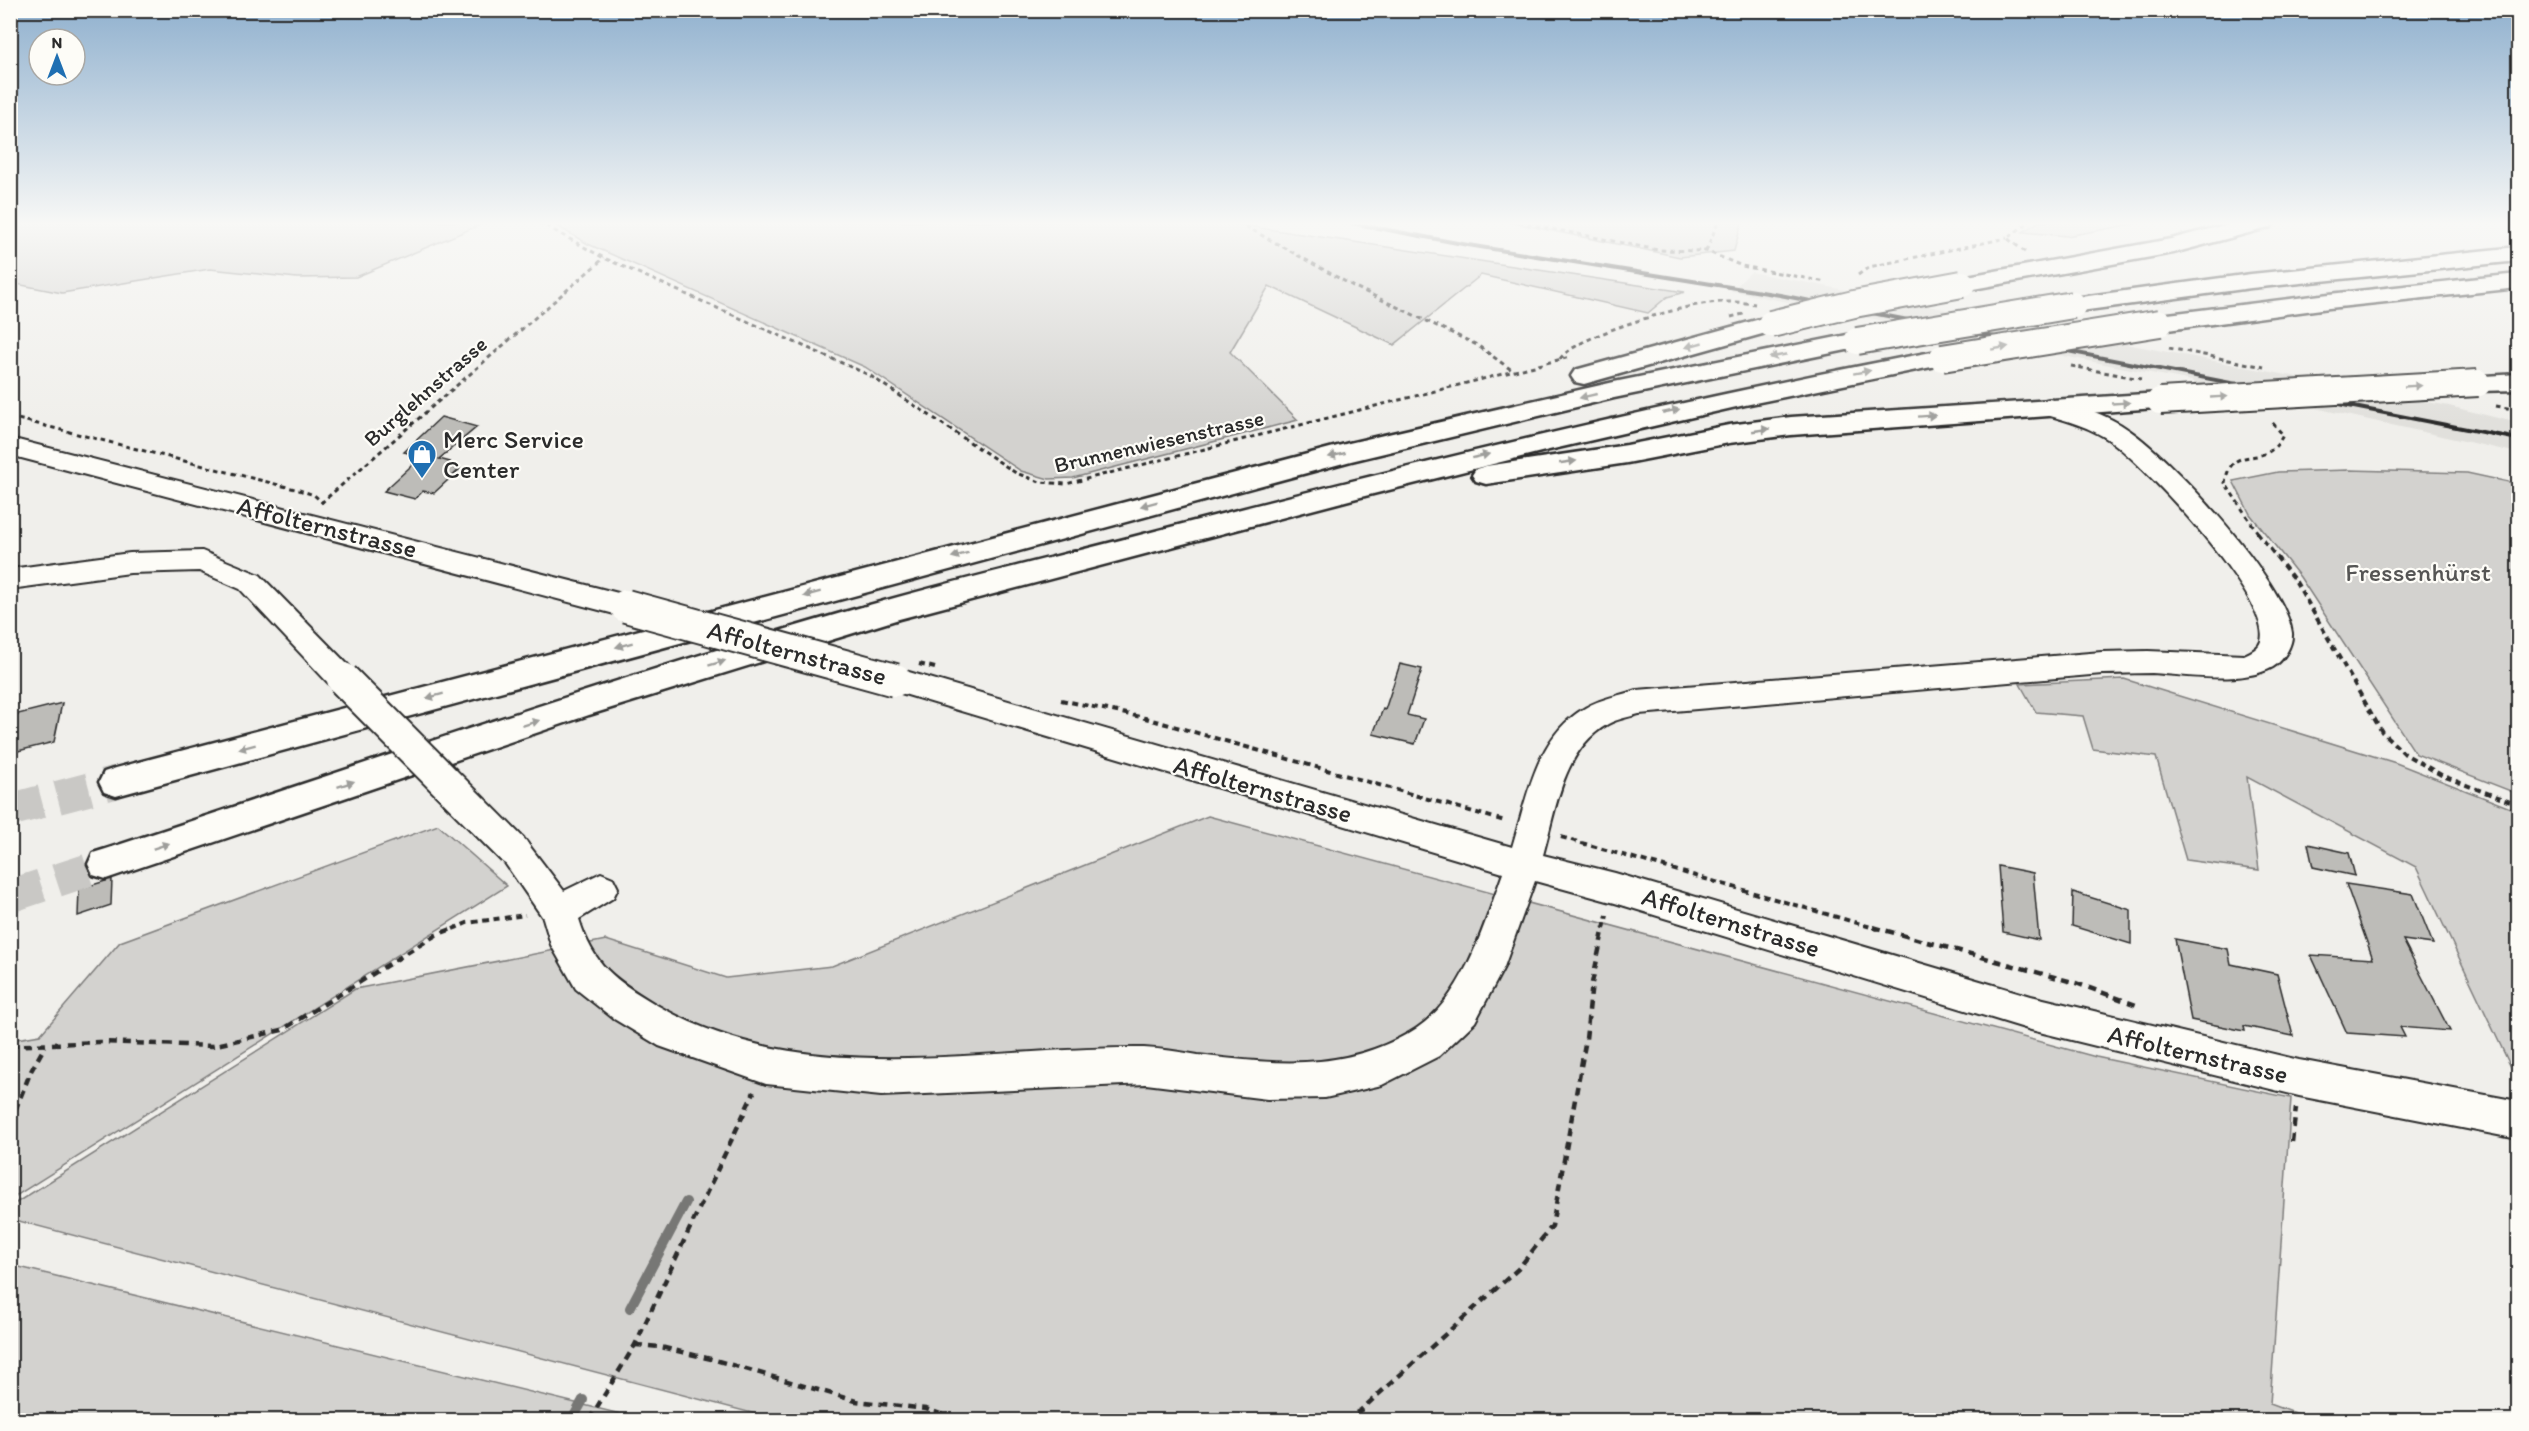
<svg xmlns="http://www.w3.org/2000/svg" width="2529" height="1431" font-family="Itim,sans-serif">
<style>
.built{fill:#e1e0dc}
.green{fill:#d3d2cf;stroke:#7f7e7d;stroke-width:1.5}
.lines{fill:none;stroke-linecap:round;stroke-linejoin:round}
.stream{stroke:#777775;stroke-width:10}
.building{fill:#bdbcb8;stroke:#2b2b2b;stroke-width:1.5}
.highway-tunnel{stroke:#c9c8c5;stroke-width:33;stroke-dasharray:33 16;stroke-linecap:butt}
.minor-casing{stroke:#2b2b2b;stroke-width:4}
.highway-casing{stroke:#2b2b2b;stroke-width:5}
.path-far2{stroke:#2b2b2b;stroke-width:3;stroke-dasharray:4.5 4;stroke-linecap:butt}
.path-far1{stroke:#2b2b2b;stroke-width:4;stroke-dasharray:6 4.5;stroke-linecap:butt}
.path{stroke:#2b2b2b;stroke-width:4.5;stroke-dasharray:8 6;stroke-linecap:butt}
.minor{fill:#fdfcf7;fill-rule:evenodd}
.highway{fill:#fdfcf7;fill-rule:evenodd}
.rail{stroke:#2b2b2b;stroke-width:4}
.minor-bridge-casing{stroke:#2b2b2b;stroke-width:36;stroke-linecap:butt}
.highway-bridge-casing{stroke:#2b2b2b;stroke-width:30;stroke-linecap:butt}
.path-bridge-far1{stroke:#2b2b2b;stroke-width:3;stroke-dasharray:4.5 4;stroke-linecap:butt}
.path-bridge{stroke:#2b2b2b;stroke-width:4;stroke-dasharray:6 4.5;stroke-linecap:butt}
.minor-bridge{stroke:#fdfcf7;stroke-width:32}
.highway-bridge{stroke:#fdfcf7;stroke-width:26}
.oneway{fill:#9e9e9b}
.labels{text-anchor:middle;stroke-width:4.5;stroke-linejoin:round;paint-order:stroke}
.far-street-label{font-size:22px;fill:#2b2b2b;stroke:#fdfcf7}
.poi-label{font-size:26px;fill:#2b2b2b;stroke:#fdfcf7;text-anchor:start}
.street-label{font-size:26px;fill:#2b2b2b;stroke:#fdfcf7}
.park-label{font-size:26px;fill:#555554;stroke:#fdfcf7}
</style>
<rect width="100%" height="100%" fill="#f0efeb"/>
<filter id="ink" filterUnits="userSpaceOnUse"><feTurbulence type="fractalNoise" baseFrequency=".0167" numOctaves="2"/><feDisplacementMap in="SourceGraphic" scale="12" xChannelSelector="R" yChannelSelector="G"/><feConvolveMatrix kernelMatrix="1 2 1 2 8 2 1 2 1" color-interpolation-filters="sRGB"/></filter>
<g filter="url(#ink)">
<path class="built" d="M1751 272 2449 406 2518 423V453L2248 393 2196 386 2192 381 1731 291Z"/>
<g class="green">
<path d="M10 222H487L356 277 297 278 210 269 62 293 11 283Z"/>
<path d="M550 222H1221L1685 292 1667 297 1648 313 1481 275 1394 345 1269 286 1230 352 1298 420 1073 478 1049 479 1021 471 865 367 588 244Z"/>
<path d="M1509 222H1742L1734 251 1680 257Z"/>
<path d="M2038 222H2145L2067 236 2023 232Z"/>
<path d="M2349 470 2467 473 2518 484V794L2416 754 2300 577 2250 514 2233 481 2278 472Z"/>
<path d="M2124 679 2396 763 2518 811V1082L2416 867 2247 777 2259 870 2186 860 2156 757 2093 749 2083 716 2036 712 2020 684Z"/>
<path d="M1208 816 2096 1057 2291 1098 2270 1404 2314 1420H779L11 1219V1206L355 989 606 940 726 978 832 966Z"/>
<path d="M438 825 507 886 11 1199V1040L40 1035 120 942Z"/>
<path d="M11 1265 645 1420H11Z"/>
</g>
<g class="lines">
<g class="stream">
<path d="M630 1308 686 1202"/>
<path d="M572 1420 583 1400"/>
</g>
</g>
<g class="building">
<path d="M441 417 477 427 439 459 450 462 446 466 460 469 434 493 423 491 415 499 384 491 422 456 404 452Z"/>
<path d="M1400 664 1422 669 1407 715 1424 719 1415 744 1373 734 1383 709 1385 710Z"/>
<path d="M62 703 54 742 10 753V716Z"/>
<path d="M2308 844 2349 853 2355 876 2313 867Z"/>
<path d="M1998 866 2033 873 2039 940 2003 932Z"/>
<path d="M112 879 111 905 78 916 79 889Z"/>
<path d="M2346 884 2413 894 2433 944 2403 940 2450 1031 2400 1027 2405 1037 2347 1033 2311 955 2373 959Z"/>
<path d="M2073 892 2131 910V944L2072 926Z"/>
<path d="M2175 939 2228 949 2231 964 2277 974 2293 1036 2244 1026 2245 1031 2191 1020Z"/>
</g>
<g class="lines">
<g class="highway-tunnel">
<path d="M10 810 116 782"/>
<path d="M10 896 106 864"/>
</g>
<g class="minor-casing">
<g id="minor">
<path d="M2049 399C2076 406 2106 413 2129 430 2173 460 2285 581 2292 633 2293 646 2283 661 2273 667 2242 685 2187 675 2152 673 2135 673 2119 674 2102 674L1639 714C1629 717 1617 719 1608 724 1562 750 1556 810 1543 855L1615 873 2031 996 2299 1060 2518 1101V1139L2299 1096 2031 1030 1615 903 1535 881 1504 967 1475 1022 1439 1056 1382 1085 1325 1098 1267 1099 1146 1084 881 1096 766 1084 659 1046 614 1019 576 989 551 945 543 918 496 850 501 840 513 836 525 840 564 891 601 873 613 878 618 888 613 898 579 919C593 965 615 980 655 1004 805 1092 982 1046 1144 1048 1162 1049 1181 1052 1198 1055 1273 1064 1341 1072 1409 1033 1463 1003 1483 927 1503 873L884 688 880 680 884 672 895 668 1512 847C1527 798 1536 736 1585 708 1599 699 1621 695 1637 690L2102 652 2148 651 2244 655C2251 652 2259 648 2261 641 2273 600 2146 467 2112 442 2091 427 2065 420 2040 413L2036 407 2040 401Z"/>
<path d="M10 438 626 595 636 599 641 606 636 613 626 617 10 455Z"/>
<path d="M202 551 260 575 354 671 358 679 354 687 343 691 332 687 240 589 199 571 130 573 10 589V569L130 553Z"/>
</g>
</g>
<g class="highway-casing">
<g id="highway">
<path d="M2237 222H2275L2271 227 2173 253 1962 291 1953 289 1950 284 1953 279 1962 277 2171 239Z"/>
<path d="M2518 247V261L2251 288 2073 312 2064 310 2061 305 2064 300 2073 298 2251 274Z"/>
<path d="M2518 274V288L2329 308 2160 331 2151 328 2147 323 2151 318 2160 315 2329 294Z"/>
<path d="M1771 316 1780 319 1784 324 1780 329 1584 384 1575 382 1571 376 1575 370Z"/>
<path d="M1857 333 1866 336 1870 341 1866 346 1614 398 1351 461 116 796 104 792 99 782 104 772 116 768 1349 443 1614 382Z"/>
<path d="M1942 350 1951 353 1955 358 1951 363 1745 405 1549 450 1353 499 899 619 589 715 106 879 93 875 88 864 93 853 106 849C357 767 608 679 862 607 960 579 1060 556 1159 530 1418 463 1678 400 1942 350Z"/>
<path d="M2518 374V390L2478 391 2469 389 2465 383 2469 377Z"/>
<path d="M2160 393 2169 395 2173 401 2169 407 1791 435 1729 443 1627 463 1486 484 1476 481 1472 475 1476 469 1486 466 1627 445 1729 425 1791 417Z"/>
</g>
</g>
<g class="path-far2">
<path d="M539 222 604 258 869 375 1016 473 1040 482 1066 484 1570 357"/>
<path d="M1238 222 1353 286 1477 345 1513 371"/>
<path d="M1519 222 1658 250 1706 251 1742 266 1826 282"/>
<path d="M1706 251 1718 222"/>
<path d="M2025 252 2007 238 2029 222"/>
<path d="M1858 275 1869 267 2007 238"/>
<path d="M2169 348 2264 367"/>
<path d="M1560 359C1577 335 1678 307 1709 303 1725 301 1740 302 1755 304"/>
<path d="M2071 366 2141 379"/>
<path d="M2496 406 2518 410"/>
<path d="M10 417 299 490 314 495 323 503"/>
<path d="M321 503 604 258"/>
<path d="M2258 533 2225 483C2232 439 2264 474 2283 435L2271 421"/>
</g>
<g class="path-far1">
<path d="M2257 532 2296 582 2382 732 2405 754 2443 776 2518 805"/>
<path d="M1061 700 1145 718 1505 821"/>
<path d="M1561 837 1878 929"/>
<path d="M453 929 467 923 525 915"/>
<path d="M1604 929 1607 915"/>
</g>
<g class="path">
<path d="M1873 927 2076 983 2139 1006"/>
<path d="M10 1046 99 1042 212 1046 282 1030 436 935 457 927"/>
<path d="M10 1123 31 1071 45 1046"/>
<path d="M2292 1142 2296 1108"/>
<path d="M635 1345 661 1347 715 1360 856 1401 926 1409 958 1420"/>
<path d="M589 1420 635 1345 754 1092"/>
<path d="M1344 1420 1361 1410 1518 1269 1552 1226 1586 1039 1592 983 1604 927"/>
</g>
<use href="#minor" class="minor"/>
<use href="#highway" class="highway"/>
<path class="rail" d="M1346 222 1468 245 1780 295 2518 439"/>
<g class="minor-bridge-casing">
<g id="minor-bridge">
<path d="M626 606 895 680"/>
<path d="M343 679 513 850"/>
</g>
</g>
<g class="highway-bridge-casing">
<g id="highway-bridge">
<path d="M1771 324 1854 304 1962 284"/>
<path d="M1857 341 2073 305"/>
<path d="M1942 358 2160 323"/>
<path d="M2160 401 2478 383"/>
</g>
</g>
<path class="path-bridge-far1" d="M1731 317 1747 313"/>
<path class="path-bridge" d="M919 664 935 668"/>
<use href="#minor-bridge" class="minor-bridge"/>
<use href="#highway-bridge" class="highway-bridge"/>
</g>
<defs><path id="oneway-solid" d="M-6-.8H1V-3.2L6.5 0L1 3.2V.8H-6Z" transform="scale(1.5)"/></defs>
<g class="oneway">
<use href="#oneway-solid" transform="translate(1694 345) rotate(164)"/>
<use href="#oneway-solid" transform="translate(2000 348) rotate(-10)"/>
<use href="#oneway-solid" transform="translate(1778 356) rotate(169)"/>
<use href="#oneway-solid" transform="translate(1862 372) rotate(-10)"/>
<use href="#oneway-solid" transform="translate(2413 386) rotate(-3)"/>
<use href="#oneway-solid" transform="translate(1588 396) rotate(167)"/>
<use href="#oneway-solid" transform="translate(2219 397) rotate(-3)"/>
<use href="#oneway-solid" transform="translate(2121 403) rotate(-3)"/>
<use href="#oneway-solid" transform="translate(1671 411) rotate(-12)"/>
<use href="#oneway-solid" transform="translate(1927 416) rotate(-4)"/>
<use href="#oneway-solid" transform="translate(1761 430) rotate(-8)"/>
<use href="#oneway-solid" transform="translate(1337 455) rotate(166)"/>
<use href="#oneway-solid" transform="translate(1481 456) rotate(-14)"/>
<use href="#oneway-solid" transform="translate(1568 462) rotate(-8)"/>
<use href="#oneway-solid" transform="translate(1149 504) rotate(165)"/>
<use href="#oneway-solid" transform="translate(960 555) rotate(165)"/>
<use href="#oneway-solid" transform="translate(812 594) rotate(165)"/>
<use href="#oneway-solid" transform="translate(624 645) rotate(165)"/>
<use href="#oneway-solid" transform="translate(717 663) rotate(-17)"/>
<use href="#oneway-solid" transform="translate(435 696) rotate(165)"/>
<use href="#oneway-solid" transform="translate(531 723) rotate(-18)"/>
<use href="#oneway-solid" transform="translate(247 747) rotate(165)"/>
<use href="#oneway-solid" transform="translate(346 784) rotate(-18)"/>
<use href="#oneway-solid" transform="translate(161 846) rotate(-18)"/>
</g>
</g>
<linearGradient id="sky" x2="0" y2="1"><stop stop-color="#8fb0ce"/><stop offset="0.53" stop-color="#f8f8f6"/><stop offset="1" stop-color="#f8f8f6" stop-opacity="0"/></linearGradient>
<rect width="2529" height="422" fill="url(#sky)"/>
<defs>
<g id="shop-pin" transform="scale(1.5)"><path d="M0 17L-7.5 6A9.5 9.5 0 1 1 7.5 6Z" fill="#1f6fb2" stroke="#fdfcf7"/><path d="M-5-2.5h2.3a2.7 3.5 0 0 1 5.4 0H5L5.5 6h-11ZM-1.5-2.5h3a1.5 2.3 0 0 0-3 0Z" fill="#fff"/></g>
</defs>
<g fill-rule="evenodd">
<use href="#shop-pin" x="422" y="454"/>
</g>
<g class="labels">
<g class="far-street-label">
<text transform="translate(425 391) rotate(-41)" y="8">Burglehnstrasse</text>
<text transform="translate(1159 441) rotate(-13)" y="8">Brunnenwiesenstrasse</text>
</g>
<g class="poi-label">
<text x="443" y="448">Merc Service<tspan x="443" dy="30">Center</tspan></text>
</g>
<g class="street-label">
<text transform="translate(327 527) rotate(14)" y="9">Affolternstrasse</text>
<text transform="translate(797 653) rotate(15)" y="9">Affolternstrasse</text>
<text transform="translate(1263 789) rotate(16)" y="9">Affolternstrasse</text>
<text transform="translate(1731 922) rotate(17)" y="9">Affolternstrasse</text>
<text transform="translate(2198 1054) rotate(13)" y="9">Affolternstrasse</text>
</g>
<g class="park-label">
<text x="2418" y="581">Fressenhürst</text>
</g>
</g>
<rect width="2529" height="1431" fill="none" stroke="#fdfcf7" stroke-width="36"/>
<rect x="18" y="18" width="2493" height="1395" fill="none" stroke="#2b2b2b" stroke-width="2" filter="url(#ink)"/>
<g transform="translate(57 57)"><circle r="28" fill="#fdfcf7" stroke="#a9a8a5" stroke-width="1.5"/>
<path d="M0-4.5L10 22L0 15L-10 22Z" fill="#1f6fb2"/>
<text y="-9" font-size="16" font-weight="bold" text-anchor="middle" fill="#2b2b2b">N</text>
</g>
</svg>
